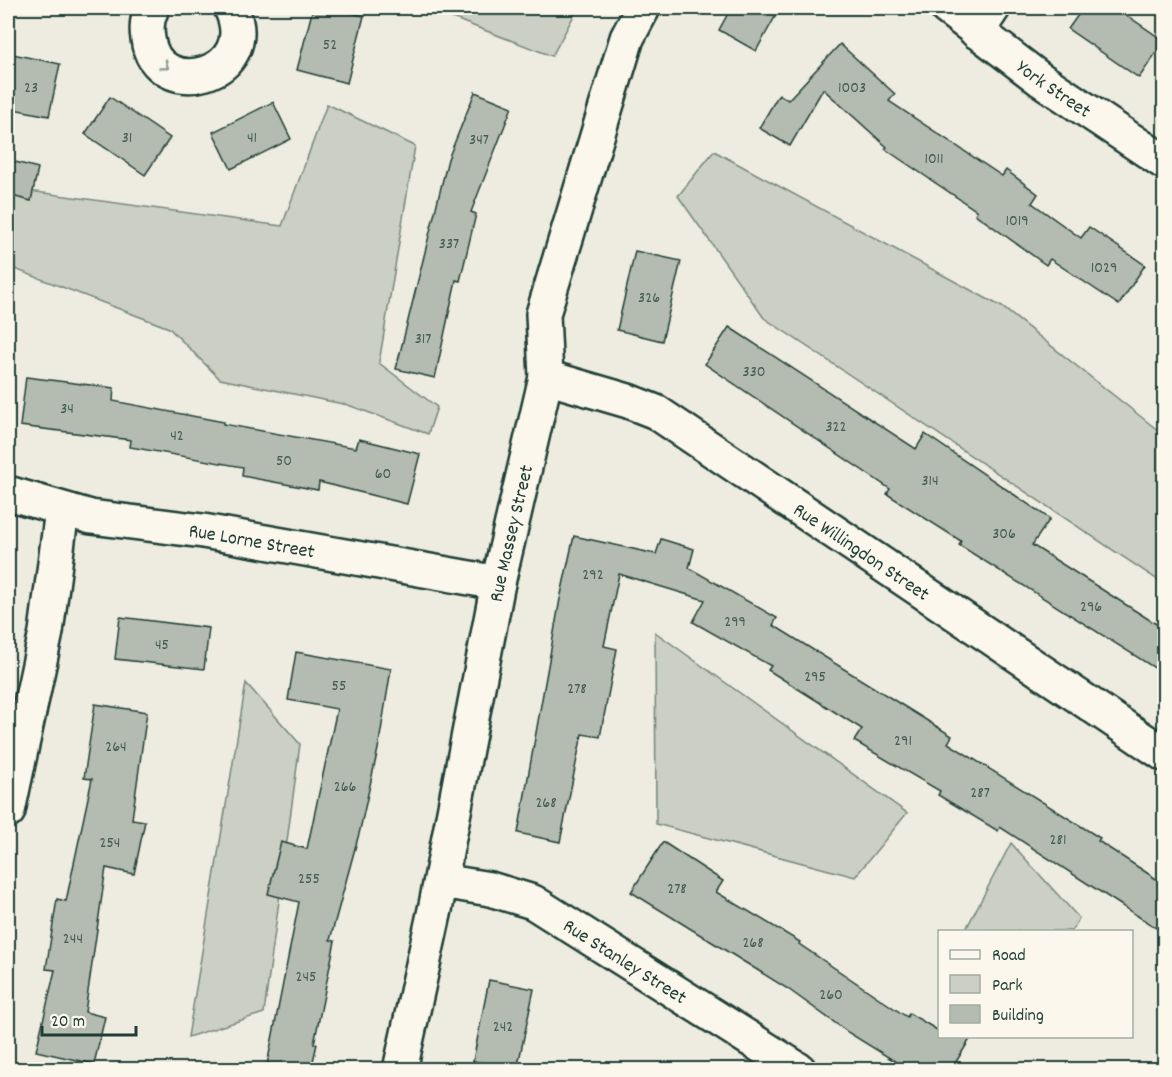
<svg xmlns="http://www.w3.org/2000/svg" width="1172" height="1077" font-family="Dekko,sans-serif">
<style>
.green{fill:#cbcfc4;stroke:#75867c;stroke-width:1.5}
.building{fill:#b4bbb0;stroke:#1f3d34;stroke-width:1.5}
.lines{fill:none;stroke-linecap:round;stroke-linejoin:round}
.street-casing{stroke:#1f3d34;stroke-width:38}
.secondary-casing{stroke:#1f3d34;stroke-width:38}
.street{stroke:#fbf7ec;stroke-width:33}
.secondary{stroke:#fbf7ec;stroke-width:33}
.oneway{stroke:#8d9a90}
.labels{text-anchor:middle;stroke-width:5;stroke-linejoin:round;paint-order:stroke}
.number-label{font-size:16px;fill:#445c53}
.street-label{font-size:20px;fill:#1f3d34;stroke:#fbf7ec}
</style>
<rect width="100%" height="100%" fill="#eeece1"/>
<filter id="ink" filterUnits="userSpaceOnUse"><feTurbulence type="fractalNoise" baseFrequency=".0167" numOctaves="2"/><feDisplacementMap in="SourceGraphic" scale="12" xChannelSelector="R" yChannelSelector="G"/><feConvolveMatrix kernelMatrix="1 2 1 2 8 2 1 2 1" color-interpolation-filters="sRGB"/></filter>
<g filter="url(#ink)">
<g class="green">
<path d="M426 8H578L552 56Z"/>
<path d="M327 104 415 146 379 363 437 407 428 434 348 405 220 379 169 328 10 267 8 269V188L282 226Z"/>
<path d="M714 151 1002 307 1164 435V584L764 318 678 196Z"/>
<path d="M655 632 907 813 855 877 656 824Z"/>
<path d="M246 683 300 744 264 1013 188 1037Z"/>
<path d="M1011 843 1079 918 1072 931H965Z"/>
</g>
<g class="building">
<path d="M313 8H332L364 16 347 83 297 70Z"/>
<path d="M731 8H780L756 51 719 30Z"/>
<path d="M1083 8H1116L1164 41 1139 78 1068 29Z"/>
<path d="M840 44 895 94 889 101 1002 176 1006 170 1038 194 1032 203 1081 238 1089 227 1145 265 1119 305 1050 259 1046 265 975 214 977 211 885 149 887 147 823 89 790 146 759 128 779 94 788 100Z"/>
<path d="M8 53 60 64 49 116 8 108Z"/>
<path d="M475 92 512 107 471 212 476 214 460 281 456 280 435 378 396 369 448 159Z"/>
<path d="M110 97 170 138 145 175 85 134Z"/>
<path d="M273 102 291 139 231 169 213 132Z"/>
<path d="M8 160 38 168 31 201 8 195Z"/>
<path d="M635 251 681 261 662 341 617 330Z"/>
<path d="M729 327 916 449 925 434 1050 519 1032 545 1164 629V674L959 545 961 541 887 494 890 489 705 364Z"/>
<path d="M26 377 114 388 113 401 224 422 223 424 356 448 359 439 420 454 407 504 319 482 318 490 242 476 243 467 130 447 131 440 20 426Z"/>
<path d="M574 536 656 554 661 539 694 549 689 568 777 618 773 625 952 736 948 743 1100 838 1098 841 1164 884V933L1000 827 998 831 938 795 940 791 854 741 862 729 768 670 771 666 693 622 705 600 619 574 604 646 617 649 600 737 582 734 560 842 518 833 560 599Z"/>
<path d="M120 617 209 628 204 669 115 659Z"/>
<path d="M296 652 391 669 378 749 360 830 330 940 335 941 314 1044H317L311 1070H266L299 902 268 894 281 842 307 849 337 709 288 700Z"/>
<path d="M95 704 147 712 132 819 145 821 134 874 106 868 85 1012 105 1017 94 1064 36 1051 55 970 46 969 57 899 66 901 92 779 84 778Z"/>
<path d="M663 842 723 881 716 892 800 942 799 944 907 1017 909 1013 939 1031V1036H972L951 1070H909L849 1033 788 989 631 892Z"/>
<path d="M489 980 534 989 517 1070 473 1061Z"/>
</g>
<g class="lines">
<g class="street-casing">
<g id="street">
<path d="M152 8C147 18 146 27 148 39 156 103 263 77 231 8"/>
<path d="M977 32 993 8"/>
<path id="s1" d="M546 377 628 401 656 412 1164 754"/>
<path id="s2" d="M8 493 91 517 203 531 498 583"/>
<path d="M8 811 46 632 62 510"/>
<path id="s3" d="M441 881 490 889 533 902 799 1070"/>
<path id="s4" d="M400 1070 436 905 498 583 546 377 543 314 627 38 643 8"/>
</g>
</g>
<g class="secondary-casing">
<g id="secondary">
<path id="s5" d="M947 8 1040 79 1164 162"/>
</g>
</g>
<use href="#street" class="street"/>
<use href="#secondary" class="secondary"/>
</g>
<defs><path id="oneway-chevron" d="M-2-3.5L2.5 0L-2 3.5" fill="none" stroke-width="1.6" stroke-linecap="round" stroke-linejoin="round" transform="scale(1.5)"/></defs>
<use class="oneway" href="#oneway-chevron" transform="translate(165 66) rotate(37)"/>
</g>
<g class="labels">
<g class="number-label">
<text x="330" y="49">52</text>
<text x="31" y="92">23</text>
<text x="852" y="92">1003</text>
<text x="127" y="142">31</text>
<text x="252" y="142">41</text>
<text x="479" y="144">347</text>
<text x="934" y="163">1011</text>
<text x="1017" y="225">1019</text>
<text x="449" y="248">337</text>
<text x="1104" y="272">1029</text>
<text x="649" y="302">326</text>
<text x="423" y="343">317</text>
<text x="754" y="376">330</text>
<text x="67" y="413">34</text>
<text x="836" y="431">322</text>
<text x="177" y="440">42</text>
<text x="284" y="465">50</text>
<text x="383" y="478">60</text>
<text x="930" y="485">314</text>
<text x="1004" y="538">306</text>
<text x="593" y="579">292</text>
<text x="1091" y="611">296</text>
<text x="735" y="626">299</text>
<text x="162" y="649">45</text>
<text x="815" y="681">295</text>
<text x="339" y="690">55</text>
<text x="577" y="693">278</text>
<text x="903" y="745">291</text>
<text x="116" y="751">264</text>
<text x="345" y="791">266</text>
<text x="980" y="797">287</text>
<text x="546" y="807">268</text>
<text x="1058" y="844">281</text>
<text x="110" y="847">254</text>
<text x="309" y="883">255</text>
<text x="677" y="893">278</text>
<text x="73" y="943">244</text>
<text x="753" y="947">268</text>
<text x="306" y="981">245</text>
<text x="831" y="999">260</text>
<text x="503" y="1031">242</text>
</g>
<g class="street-label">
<text dy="7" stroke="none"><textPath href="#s5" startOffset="134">York Street</textPath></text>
<text dy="7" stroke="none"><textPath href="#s4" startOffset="548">Rue Massey Street</textPath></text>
<text dy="7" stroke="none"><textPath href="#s2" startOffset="249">Rue Lorne Street</textPath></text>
<text dy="7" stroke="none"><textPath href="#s1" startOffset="364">Rue Willingdon Street</textPath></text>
<text dy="7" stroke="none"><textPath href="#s3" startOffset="204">Rue Stanley Street</textPath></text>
</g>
</g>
<rect width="1172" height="1077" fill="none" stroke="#fbf7ec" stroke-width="30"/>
<rect x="15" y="15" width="1142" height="1047" fill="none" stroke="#1f3d34" stroke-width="2" filter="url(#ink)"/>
<rect x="938" y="930" width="195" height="108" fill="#fbf7ec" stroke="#a3ada2" stroke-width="1.5"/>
<rect x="950" y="950" width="30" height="9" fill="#fbf7ec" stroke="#a3ada2" stroke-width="1.5"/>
<text x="992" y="960" font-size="18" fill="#1f3d34">Road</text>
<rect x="950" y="975" width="30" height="18" fill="#cbcfc4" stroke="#a3ada2" stroke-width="1.5"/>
<text x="992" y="990" font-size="18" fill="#1f3d34">Park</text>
<rect x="950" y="1005" width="30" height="18" fill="#b4bbb0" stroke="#a3ada2" stroke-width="1.5"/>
<text x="992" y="1020" font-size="18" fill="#1f3d34">Building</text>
<path d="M42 1026v9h94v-9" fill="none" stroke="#1f3d34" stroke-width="3"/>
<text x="51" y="1026" font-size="18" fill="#1f3d34" stroke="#fbf7ec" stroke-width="4.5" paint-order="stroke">20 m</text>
</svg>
